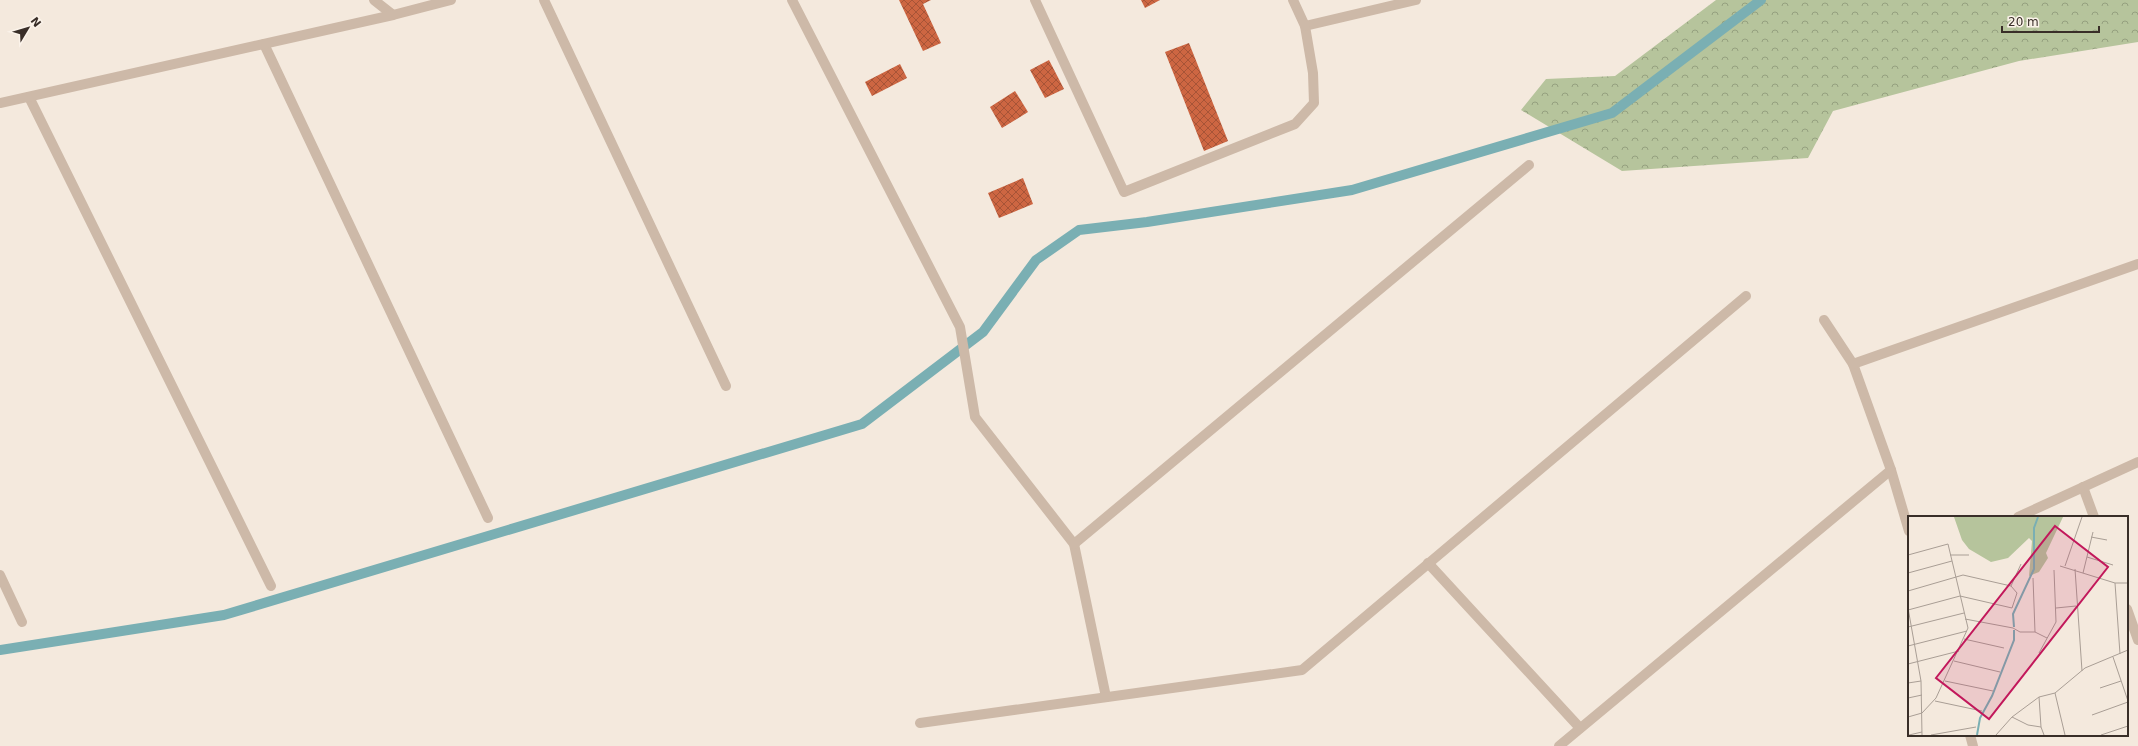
<svg xmlns="http://www.w3.org/2000/svg" width="2138" height="746" font-family="'DejaVu Sans',sans-serif">
<style>
.forest{fill:url(#forest-crowns)}
.lines{fill:none;stroke-linecap:round;stroke-linejoin:round}
.stream{stroke:#7aafb3;stroke-width:10}
.building{fill:url(#building-cross-hatch)}
.street{stroke:#cdb9a8;stroke-width:10}
.inset-river{fill:none;stroke:#7aafb3;stroke-width:2}
.inset-road{fill:none;stroke:#a99e95;stroke-width:1}
.view{fill:#c2185b;fill-opacity:0.15;stroke:#c2185b;stroke-width:2}
.inset-edge{fill:none;stroke:#392e28;stroke-width:2}
</style>
<defs>
<pattern id="forest-crowns" width="20" height="18" patternUnits="userSpaceOnUse"><rect width="20" height="18" fill="#b6c49c"/><path d="M2 6a3 3 0 1 1 6 0M12 15a3 3 0 1 1 6 0" fill="none" stroke="#95a07f"/></pattern>
<pattern id="building-cross-hatch" width="8" height="8" patternUnits="userSpaceOnUse"><rect width="8" height="8" fill="#cd6642"/><path d="M0 0l8 8M0 8l8-8" fill="none" stroke="#a75437"/></pattern>
</defs>
<rect width="100%" height="100%" fill="#f4e9dd"/>
<path class="forest" d="M1716 0H2138V42L2019 61 1833 111 1808 158 1622 171 1521 110 1546 79 1615 76Z"/>
<g class="lines">
<path class="stream" d="M0 650 224 615 862 424 983 332 1036 260 1079 230 1147 222 1352 190 1612 113 1761 0"/>
</g>
<g class="building">
<path d="M899 0H931L923 4 941 43 923 51Z"/>
<path d="M1141 0H1160L1145 8Z"/>
<path d="M1189 43 1228 141 1204 151 1165 52Z"/>
<path d="M1049 60 1064 89 1045 98 1030 70Z"/>
<path d="M900 64 907 78 872 96 865 82Z"/>
<path d="M1015 91 1028 112 1002 128 990 107Z"/>
<path d="M1023 178 1033 204 999 218 988 193Z"/>
</g>
<g class="lines">
<g class="street">
<path d="M374 0 393 15"/>
<path d="M544 0 726 386"/>
<path d="M792 0 960 327 975 417 1074 544 1106 697"/>
<path d="M1035 0 1124 192 1295 124 1314 103 1313 73 1305 26 1416 0"/>
<path d="M1293 0 1305 26"/>
<path d="M264 44 488 518"/>
<path d="M29 97 271 586"/>
<path d="M0 103 393 15 451 0"/>
<path d="M1824 320 1853 364 1891 470 1909 531"/>
<path d="M1853 364 2138 264"/>
<path d="M2083 487 2094 517"/>
<path d="M2018 517 2138 462"/>
<path d="M1074 544 1529 165"/>
<path d="M1428 563 1580 728"/>
<path d="M0 575 22 622"/>
<path d="M2127 609 2138 640"/>
<path d="M920 723 1302 670 1746 296"/>
<path d="M1970 735 1973 746"/>
<path d="M1559 746 1891 470"/>
</g>
</g>
<g transform="translate(1908 516)">
<rect width="220" height="220" fill="#f4e9dd"/>
<path d="M46 1H155L138 37 140 42 131 56 121 60 124 25 121 22 100 42 83 46 61 33 54 24Z" fill="#b6c49c"/>
<path class="inset-river" d="M106 111 105 98 126 53V12L130 1M69 219 72 202 84 180 106 124V114"/>
<path class="inset-road" d="M183 21 199 24M0 39 40 28 60 112 28 182 14 197 0 201M42 39H61M179 41 205 49M152 50 207 67H220M157 50 174 1M167 53 174 155M0 57 44 45M175 57 185 16M125 62 127 116M207 67 212 138M0 75 55 59 103 70M0 92 13 165 14 219M148 92 168 90M0 94 52 80 104 92 109 77 103 70 113 48M57 103 105 112 112 116H127L139 122M0 111 56 97M56 123 96 132M0 130 59 115M131 137 148 106 146 54M205 141 220 185M46 145 92 156M0 148 51 135M37 165 85 175M0 167 13 165M192 172 213 165M147 177 157 219M131 181 133 211 136 219M0 182 14 179M27 185 74 195M184 199 220 186M104 201 120 209 133 211M1 219 14 216M23 219 68 211M88 219 104 201 131 181 147 177 177 152 220 134M193 219 220 210"/>
<path class="view" d="M147 10 200 51 81 203 28 162Z"/>
<rect width="220" height="220" class="inset-edge"/>
</g>
<g transform="translate(28 28) rotate(52)" stroke="#fbf3ea" stroke-width="3" paint-order="stroke">
<path d="M0-3L7 15L0 10L-7 15Z" fill="#392e28"/>
<text y="-6" font-size="11" font-weight="bold" text-anchor="middle" fill="#392e28">N</text>
</g>
<path d="M2002 26v6h97v-6" fill="none" stroke="#392e28" stroke-width="2"/>
<text x="2008" y="26" font-size="12" fill="#392e28" stroke="#fbf3ea" stroke-width="3" paint-order="stroke">20 m</text>
</svg>
